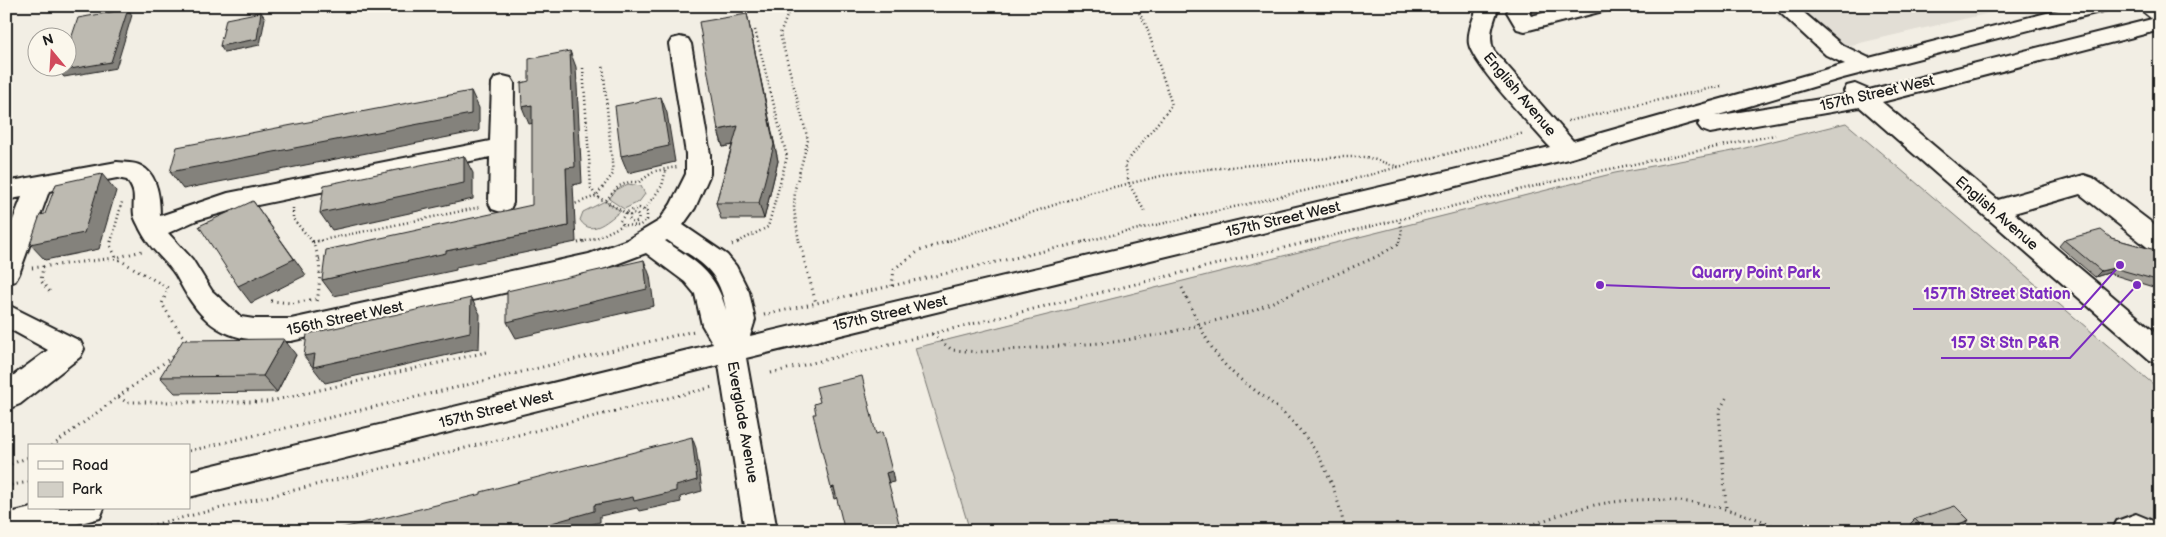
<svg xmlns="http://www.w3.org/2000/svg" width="2166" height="537" font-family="'Balsamiq Sans',sans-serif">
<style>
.built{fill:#e2ded5}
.green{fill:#d2cfc6;stroke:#777671}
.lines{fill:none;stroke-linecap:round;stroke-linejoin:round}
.minor-casing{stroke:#1c1c1c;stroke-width:4}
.major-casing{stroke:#1c1c1c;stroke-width:3}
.path-far1{stroke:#1c1c1c;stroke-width:2.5;stroke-dasharray:1 3;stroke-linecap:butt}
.path{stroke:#1c1c1c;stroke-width:3;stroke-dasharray:1 4.5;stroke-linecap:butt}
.minor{fill:#fbf7ec;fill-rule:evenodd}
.major{fill:#fbf7ec;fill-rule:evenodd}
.wall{fill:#a3a098;stroke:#1c1c1c}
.shaded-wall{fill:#84827c;stroke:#1c1c1c}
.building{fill:#bdbab1;stroke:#1c1c1c}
.labels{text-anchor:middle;stroke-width:4.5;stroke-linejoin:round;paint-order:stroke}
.street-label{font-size:15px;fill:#1c1c1c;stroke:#fbf7ec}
.leader{fill:none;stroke:#7b2cbf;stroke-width:2}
.callout-dot{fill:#7b2cbf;stroke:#fbf7ec;stroke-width:2}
.callout-label{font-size:16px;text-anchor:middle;font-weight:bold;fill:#7b2cbf;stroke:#fbf7ec;stroke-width:4.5;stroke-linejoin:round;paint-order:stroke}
</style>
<rect width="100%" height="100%" fill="#f2eee4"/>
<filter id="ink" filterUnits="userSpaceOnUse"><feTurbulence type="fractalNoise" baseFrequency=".02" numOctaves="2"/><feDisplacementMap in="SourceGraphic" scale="10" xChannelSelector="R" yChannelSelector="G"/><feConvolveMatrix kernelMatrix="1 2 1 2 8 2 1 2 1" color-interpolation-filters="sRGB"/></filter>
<g filter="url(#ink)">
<path class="built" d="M1766 6H2020L1821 52Z"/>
<g class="green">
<path d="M1846 123 2160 390V531H970L915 348 1615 173 1733 151Z"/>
<path d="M628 184 641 186 645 194 639 202 624 209 609 199 616 190Z"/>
<path d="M605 201 621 211C610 218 592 239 580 220L583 212Z"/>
</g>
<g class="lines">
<g class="minor-casing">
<g id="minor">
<path d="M1478 6H1499C1494 21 1487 36 1494 51L1573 141 1845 64 1826 55 1773 6H1796L1842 45 1869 58 2074 6H2110L2107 10 1843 78 1715 116 1846 95 1844 91 1847 86 1855 84 1869 90 2160 17V30L1882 102 1998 200 2084 175 2093 178 2160 229V252L2151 250 2080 194 2014 213 2160 336V363L2150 360 1860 107 1710 133 1702 130 1698 125 1701 120 1568 159 746 358 777 531H745L719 365 189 497V471L713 344 702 325 695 294 685 282 646 253 592 273 291 341C250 341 219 341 193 304 186 295 181 284 175 274 163 257 151 251 140 229 139 226 135 220 134 215 132 199 138 195 127 180L117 178 49 191 19 274 15 281 6 284V238L22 197 6 200V182L117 162C125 163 134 162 141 166 158 174 160 199 160 216L228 193 490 141 492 83 495 78 503 76 511 78 514 83 513 203 510 209 501 212 492 209 489 203 490 157 229 211 197 220 168 233 192 259 212 291 241 317 254 319H291L589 254 627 240 659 221 671 204 686 174V154L669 44 672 39 680 37 688 39 691 44 710 154V174L695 208 683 225 727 255 736 266 749 292 755 320 750 336 1550 147C1533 128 1473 65 1469 44 1467 32 1474 17 1478 6ZM667 240C700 262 719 268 726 310 715 271 697 263 665 241Z"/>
<path d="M1512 6H1535L1529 13 1531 16 1572 6H1610L1607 10 1525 31 1517 29 1507 12Z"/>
<path d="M6 304 80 341 84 349 80 357 20 404 10 408 6 406V381L48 350 6 327Z"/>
<path d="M31 508H104L100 518 51 531H6V514Z"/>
<path d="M2136 514 2153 521 2158 531H2112L2117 521Z"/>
</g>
</g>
<g class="major-casing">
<path id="major" d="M2136 6H2160V21L2152 19Z"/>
</g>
<g class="path-far1">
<path d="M791 6 780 34 808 140 795 189 794 209 799 242"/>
<path d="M1135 6 1146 25 1172 105 1125 164 1129 184 1145 212"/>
<path d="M583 68 591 188 596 196 613 174 603 64"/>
<path d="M1568 121 1721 86"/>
<path d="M606 200 619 186 629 182H639L655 171 677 167"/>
<path d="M572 205 596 196 631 216"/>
<path d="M293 208V219L313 242"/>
<path d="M639 208 647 212V220L639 226 623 225 620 221 627 212Z"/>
<path d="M644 210 662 186 666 169"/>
<circle cx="634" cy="218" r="4.5"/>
<path d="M111 242 122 202"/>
<path d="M313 242 481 207"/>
<path d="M582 242 599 237 623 225"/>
<path d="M738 242 768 227 787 157 755 30"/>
<path d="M946 242 1089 193 1161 176 1208 169 1340 157H1366L1399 167"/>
<path d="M1082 242 1343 182 1524 133"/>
<path d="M1307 242 1576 176 1775 135"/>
<path d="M1399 242 1402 231 1399 219"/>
</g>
<g class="path">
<path d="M111 241 110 245 116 258 168 288 162 304 181 334 191 343"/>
<path d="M312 241C323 261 320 281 317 303"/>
<path d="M799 241 816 303"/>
<path d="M313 242 319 241"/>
<path d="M578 243 586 241"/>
<path d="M732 245 741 241"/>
<path d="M319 259 329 257"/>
<path d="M43 266 41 281 50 292"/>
<path d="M32 268 115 258 142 251"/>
<path d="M892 286 894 269 919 251 949 241"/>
<path d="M1182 288C1195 315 1206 345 1227 367 1241 382 1259 392 1274 405 1316 439 1335 480 1345 531"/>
<path d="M271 301 292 303 317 299"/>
<path d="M764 315 1088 241"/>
<path d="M932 334 952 350 979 352 1114 342 1163 334 1250 312 1378 256 1398 244 1399 241"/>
<path d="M771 373 1312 241"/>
<path d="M119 397 126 402H267L487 352"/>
<path d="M52 446 176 354"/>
<path d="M189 451 694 331"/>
<path d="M6 466 29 457"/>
<path d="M6 486 29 482"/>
<path d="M1726 507 1719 411 1727 397"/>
<path d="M128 531 713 387"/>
<path d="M1515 531C1541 522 1568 510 1595 505 1661 492 1726 503 1786 531"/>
</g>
<use href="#minor" class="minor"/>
<use href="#major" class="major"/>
</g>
<g class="wall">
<path d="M747 14 778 161 764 219H721L716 203 732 145 723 147 718 130Z"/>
<path d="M2111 238 2155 250 2160 249V292L2153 287 2108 273 2095 277 2059 246 2064 240Z"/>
<path d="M296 355 277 392 175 393 160 377Z"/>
<path d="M1915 519 1969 520 1964 526 1950 531H1915L1910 524Z"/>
</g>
<g class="shaded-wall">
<path d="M128 9 132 15 116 68 64 77 59 71Z"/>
<path d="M261 12 265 18 260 45 224 52 220 46Z"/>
<path d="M747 14 778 161 764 219 759 203Z"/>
<path d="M570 51 576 67 582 183 573 185 576 242 456 267V270L334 296 322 280 446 251 568 226 566 168Z"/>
<path d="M471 91 479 108V131L183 189 170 172Z"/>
<path d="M661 97 667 113 675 162 628 173 621 156Z"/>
<path d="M532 105 539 122 529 124 522 107Z"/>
<path d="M738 126 743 143 723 147 718 130Z"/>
<path d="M464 156 473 173V199L332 230 320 213Z"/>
<path d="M102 174 116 191 99 249 45 260 30 244Z"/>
<path d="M253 201 306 275 251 303 238 286Z"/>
<path d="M644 260 650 276 654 306 516 338 507 322Z"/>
<path d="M2114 268 2108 273 2095 277 2101 271Z"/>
<path d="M471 298 480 314 479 348 325 383 304 356Z"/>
<path d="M284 339 296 355 277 392 263 376Z"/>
<path d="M692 437 696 448 702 491 680 497 681 502 639 511 637 508 600 516V522L568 531H524L594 505 676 486Z"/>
<path d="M892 471 894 482 889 483 886 473Z"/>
<path d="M834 487 837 498 834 499 831 488Z"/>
<path d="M1969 520 1964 526 1950 531H1941Z"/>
</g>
<g class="building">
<path d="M128 9 111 62 59 71 61 68H68V48L78 18Z"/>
<path d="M261 12 257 39 220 46 226 19Z"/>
<path d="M747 14 774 145 759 203H716L738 126 718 130 699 22Z"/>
<path d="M570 51 575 167 566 168 568 226 446 251V253L322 280 326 250 532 205V105L522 107 521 83 529 81V59Z"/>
<path d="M471 91V114L170 172 177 147Z"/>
<path d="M661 97 669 146 621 156 615 106Z"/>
<path d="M464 156V183L320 213 324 185Z"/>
<path d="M102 174 84 233 30 244 40 215 45 214 56 184Z"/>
<path d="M253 201 294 259 238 286 199 226Z"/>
<path d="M2101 230 2111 238 2155 250 2160 249V281L2114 268 2101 271 2064 240Z"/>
<path d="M644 260 647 289 507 322V291Z"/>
<path d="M471 298 470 332 313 367 315 354 304 356 307 334Z"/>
<path d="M284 339 263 376 160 377 183 340Z"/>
<path d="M862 376 876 434 882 432 892 471 886 473 901 531H839L838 529 844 528 834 487 831 488 813 414H816L814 404 820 402 816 387Z"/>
<path d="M692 437 697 480 676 486V491L634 501 633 497 594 505V511L524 531H330L481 494V492Z"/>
<path d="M1955 506 1969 520 1941 531H1926L1915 519Z"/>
</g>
</g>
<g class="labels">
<g class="street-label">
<text transform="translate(1877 93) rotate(-13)" y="5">157th Street West</text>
<text transform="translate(1520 94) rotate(50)" y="5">English Avenue</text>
<text transform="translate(1997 213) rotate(41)" y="5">English Avenue</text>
<text transform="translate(1283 219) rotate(-13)" y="5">157th Street West</text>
<text transform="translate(890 313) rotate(-13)" y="5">157th Street West</text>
<text transform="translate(345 318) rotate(-12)" y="5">156th Street West</text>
<text transform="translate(496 409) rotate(-14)" y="5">157th Street West</text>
<text transform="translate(743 422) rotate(80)" y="5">Everglade Avenue</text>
</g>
</g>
<path class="leader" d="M1600 285L1681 288H1830M2120 265L2081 309H1913M2137 285L2070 358H1941"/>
<g class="callout-dot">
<circle cx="1600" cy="285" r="5"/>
<circle cx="2120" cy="265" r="5"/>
<circle cx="2137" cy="285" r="5"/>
</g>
<g class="callout-label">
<text x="1756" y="278">Quarry Point Park</text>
<text x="1997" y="299">157Th Street Station</text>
<text x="2005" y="348">157 St Stn P&amp;R</text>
</g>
<rect width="2166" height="537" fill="none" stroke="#fbf7ec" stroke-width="25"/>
<rect x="12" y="12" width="2141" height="512" fill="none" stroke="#1c1c1c" stroke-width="2" filter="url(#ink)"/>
<rect x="28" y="444" width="162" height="65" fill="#fbf7ec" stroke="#a29f99"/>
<rect x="38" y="461" width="25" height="8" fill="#fbf7ec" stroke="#a29f99"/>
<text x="72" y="470" font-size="15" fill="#1c1c1c">Road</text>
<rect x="38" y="482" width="25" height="15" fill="#d2cfc6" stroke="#a29f99"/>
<text x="72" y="494" font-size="15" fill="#1c1c1c">Park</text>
<g transform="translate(52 52) rotate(342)"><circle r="24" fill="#fbf7ec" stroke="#a29f99"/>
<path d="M0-4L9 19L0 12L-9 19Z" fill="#d1495b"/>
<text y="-8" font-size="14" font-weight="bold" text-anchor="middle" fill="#1c1c1c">N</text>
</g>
</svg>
